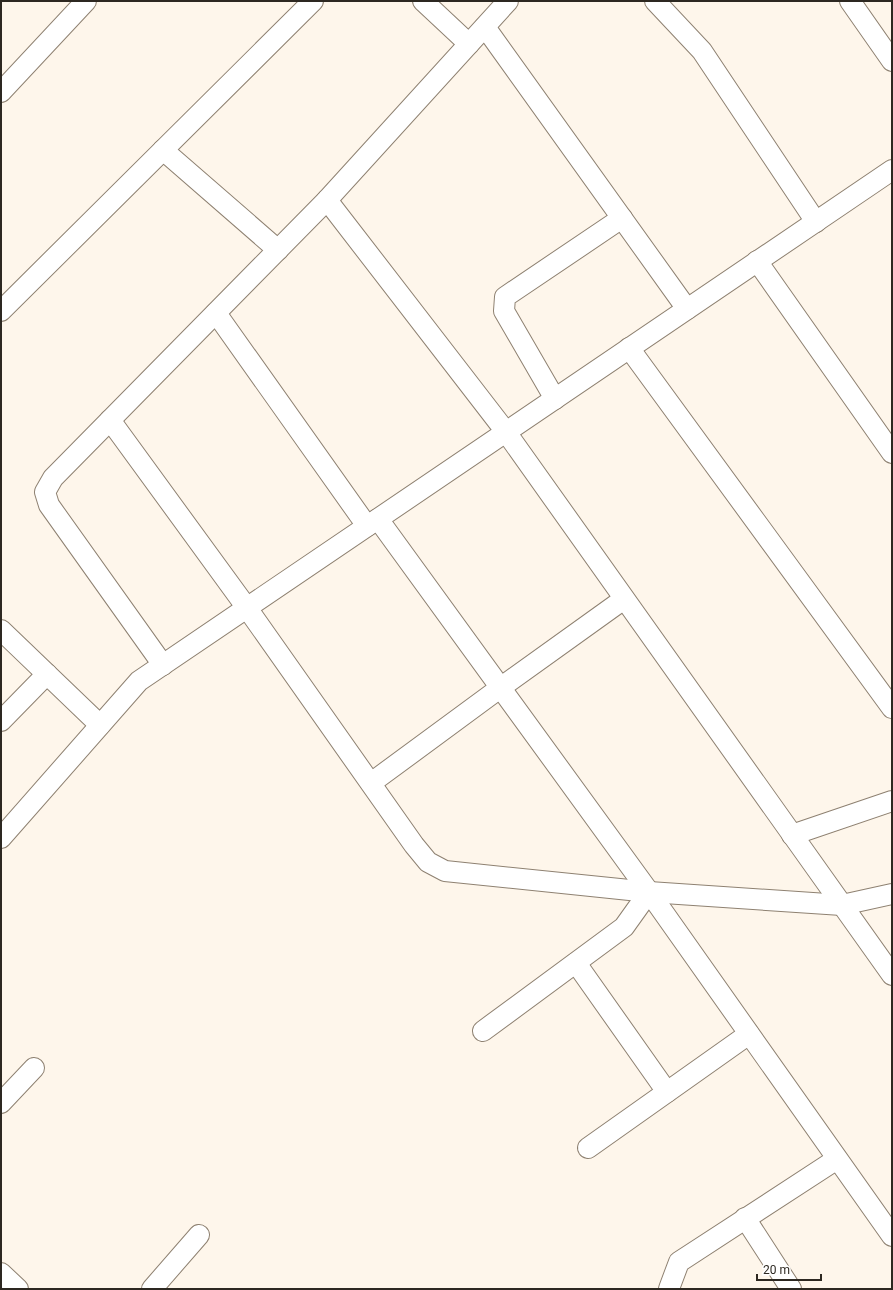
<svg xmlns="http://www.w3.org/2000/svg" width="893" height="1290" font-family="Roboto,sans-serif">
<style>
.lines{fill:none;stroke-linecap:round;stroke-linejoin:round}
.street-casing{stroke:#8e8171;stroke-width:22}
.street{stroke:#fff;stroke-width:20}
</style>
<rect width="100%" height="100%" fill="#fef6eb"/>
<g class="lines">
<g class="street-casing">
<g id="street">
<path d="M423 1 469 44"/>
<path d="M655 1 702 51 816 222"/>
<path d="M850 1 892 61"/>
<path d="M485 27 687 309"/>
<path d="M1 92 86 1"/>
<path d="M163 150 278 250"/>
<path d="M327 200 506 432 892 975"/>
<path d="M757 261 892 453"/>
<path d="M1 311 313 1"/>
<path d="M216 313 367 526"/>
<path d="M629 348 892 708"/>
<path d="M555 399 504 311 505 297 622 218"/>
<path d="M110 420 247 608 414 845 428 862 445 871 649 892 842 905 892 894"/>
<path d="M378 519 649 892 892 1236"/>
<path d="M1 630 100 725"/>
<path d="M163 665 49 505 45 492 53 478 327 200 508 1"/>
<path d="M1 721 47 674"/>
<path d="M371 783 500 688 624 599"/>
<path d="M792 835 892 801"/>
<path d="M1 838 139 681 892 170"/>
<path d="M576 963 667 1092"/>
<path d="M483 1031 624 927 649 892"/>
<path d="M1 1103 34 1068"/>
<path d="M588 1148 749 1034"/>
<path d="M745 1218 791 1289"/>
<path d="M1 1273 18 1289"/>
<path d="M152 1289 199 1235"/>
<path d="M669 1289 670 1286 679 1262 837 1159"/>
</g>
</g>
<use href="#street" class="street"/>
</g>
<rect width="893" height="1290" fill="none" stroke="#2d2821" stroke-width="4"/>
<path d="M757 1274v6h64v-6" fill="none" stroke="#2d2821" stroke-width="2"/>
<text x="763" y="1274" font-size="12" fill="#2d2821" stroke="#ffffff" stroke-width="3" paint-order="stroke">20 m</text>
</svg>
